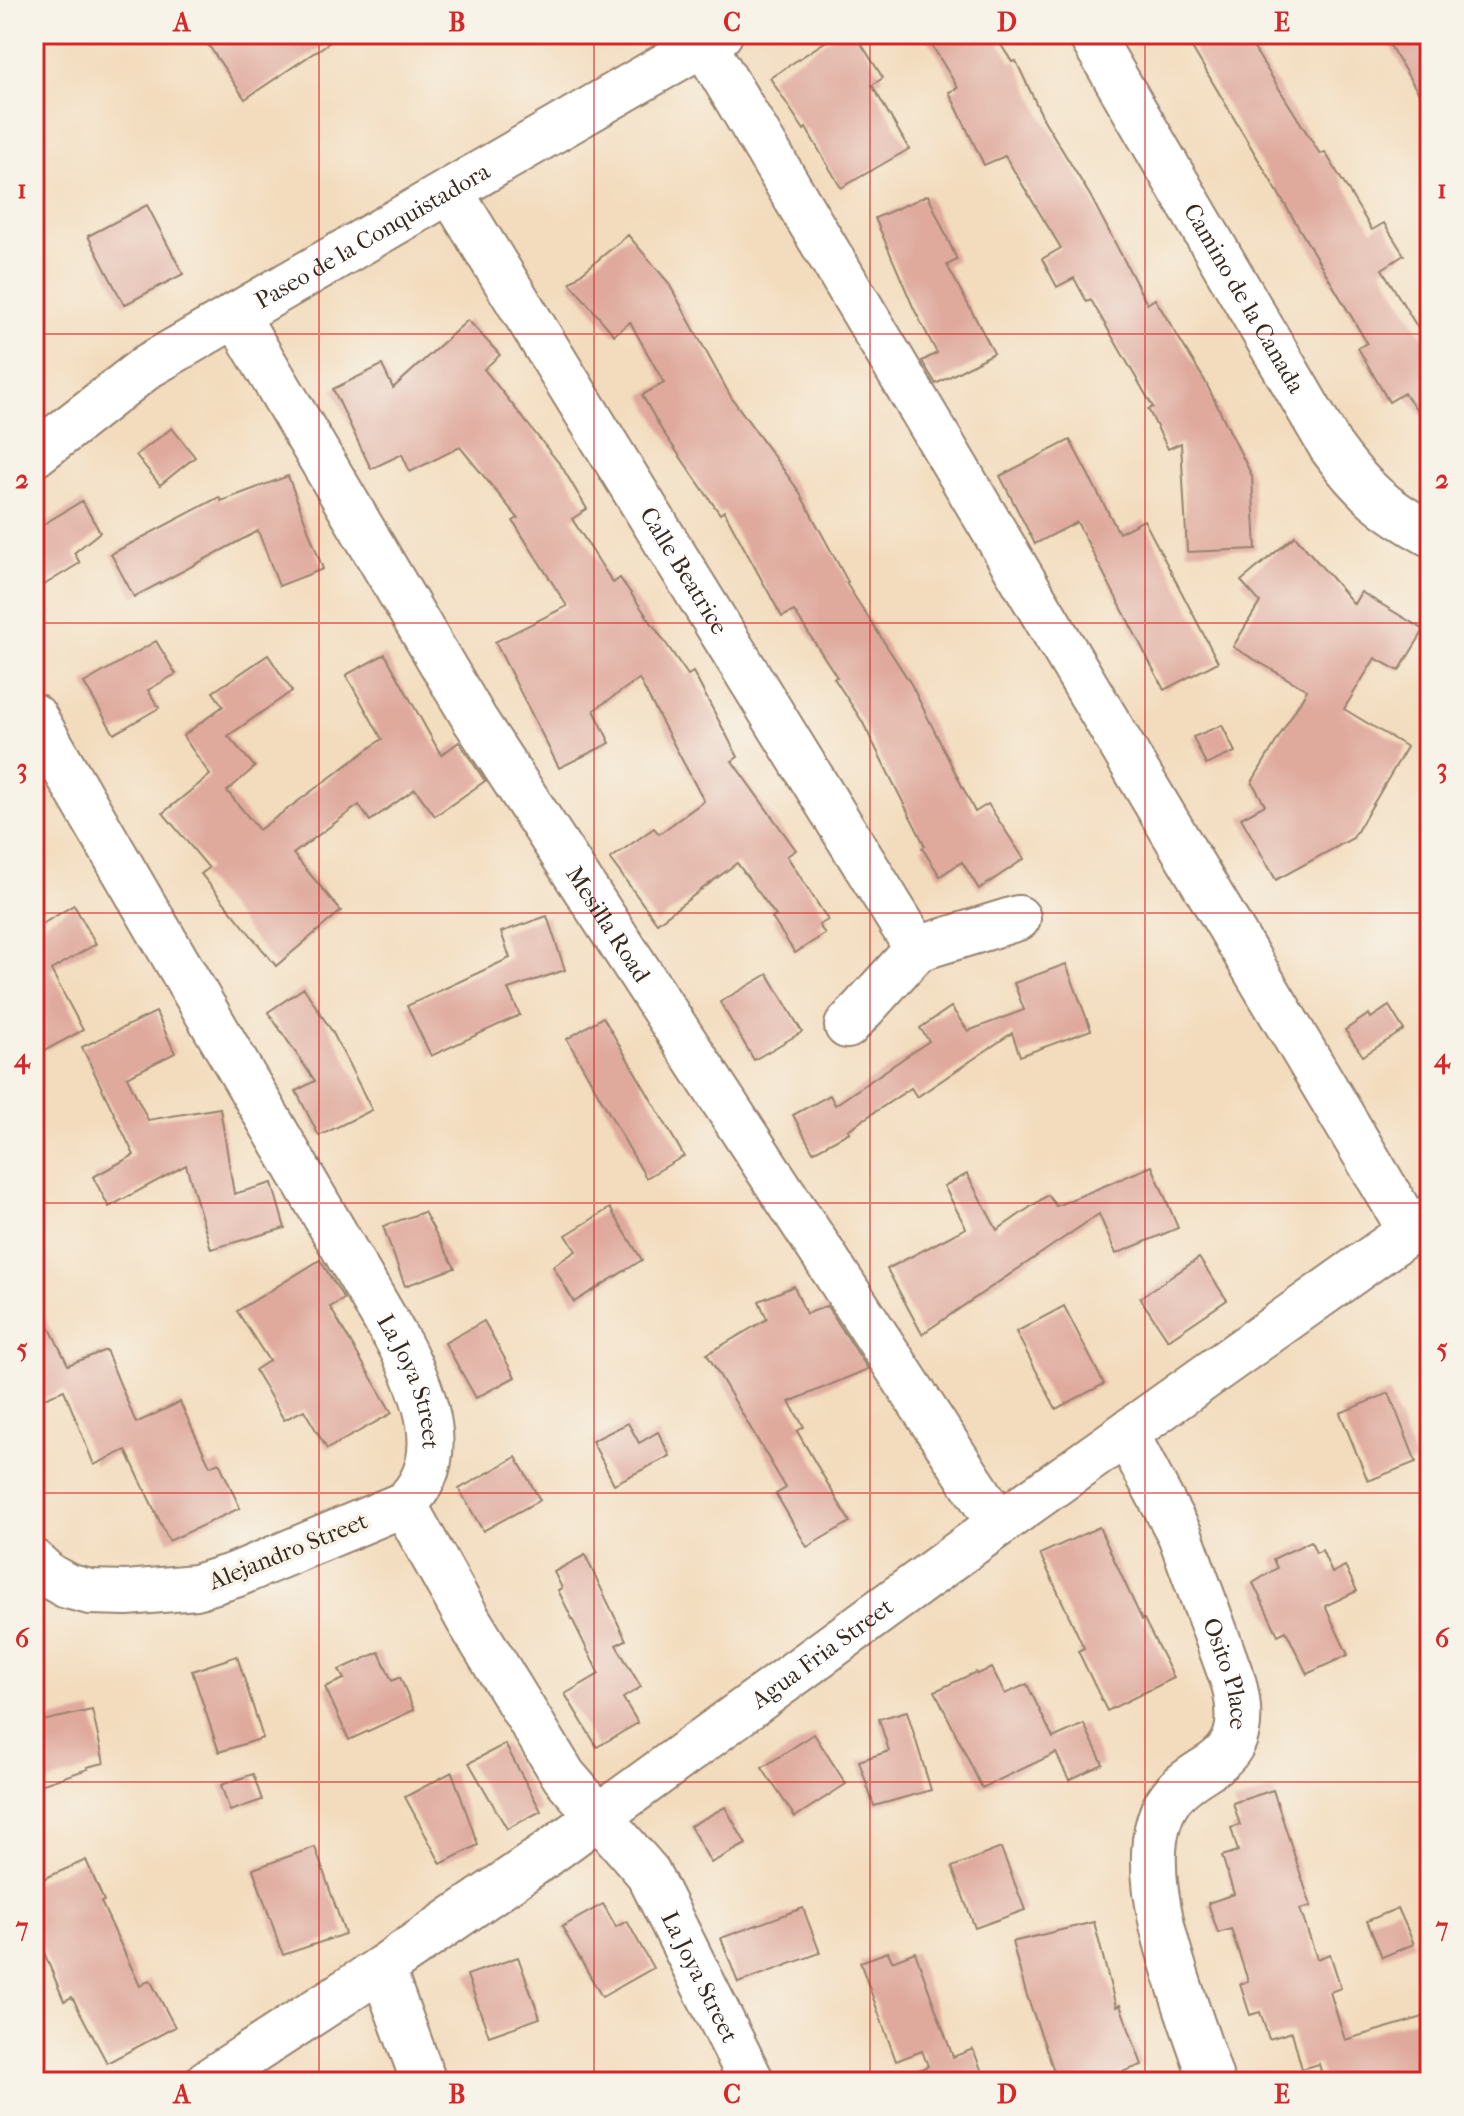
<svg xmlns="http://www.w3.org/2000/svg" width="1464" height="2116" font-family="'IM FELL French Canon',serif">
<style>
.building{fill:#dfa99c}
.lines{fill:none;stroke-linecap:round;stroke-linejoin:round}
.minor-casing{stroke:#97836e;stroke-width:48}
.minor{stroke:#fff;stroke-width:44}
.grid{fill:none;stroke:#d62828;stroke-width:2;stroke-opacity:0.55}
.labels{text-anchor:middle;stroke-width:7;stroke-linejoin:round;paint-order:stroke}
.street-label{font-size:24px;fill:#3b2a1e;stroke:#f7f3e8}
.neatline{fill:none;stroke:#d62828;stroke-width:3}
.grid-label{font-size:26px;text-anchor:middle;font-weight:bold;fill:#d62828}
</style>
<rect width="100%" height="100%" fill="#f7f3e8"/>
<filter id="ink" filterUnits="userSpaceOnUse"><feTurbulence type="fractalNoise" baseFrequency=".0125" numOctaves="2"/><feDisplacementMap in="SourceGraphic" scale="16" xChannelSelector="R" yChannelSelector="G"/><feConvolveMatrix kernelMatrix="1 2 1 2 8 2 1 2 1" color-interpolation-filters="sRGB"/></filter>
<filter id="wash" filterUnits="userSpaceOnUse"><feTurbulence type="fractalNoise" baseFrequency=".006" numOctaves="4" result="noise"/><feDisplacementMap in="SourceGraphic" scale="32" xChannelSelector="R" yChannelSelector="G"/><feGaussianBlur stdDeviation="1.8" result="paint"/><feColorMatrix in="noise" values="0 0 0 0 0 0 0 0 0 0 0 0 0 0 0 0 0 1.4 0 .05"/><feComposite in="paint" operator="in"/></filter>
<g filter="url(#wash)">
<rect width="100%" height="100%" fill="#f3dcbd"/>
<g id="blocks">
<g class="building">
<path d="M201 34H342L245 99Z"/>
<path d="M837 34H855L883 78 872 85 909 149 841 188 806 128 804 130 770 78Z"/>
<path d="M925 34H994L1012 62 1016 61 1044 120 1091 197 1147 304 1155 299 1205 381 1252 476 1256 549 1187 552 1181 443 1168 449 1148 409 1153 407 1091 300 1087 302 1074 278 1057 287 1042 259 1061 248 1005 156 984 165 949 92 958 88Z"/>
<path d="M1184 34H1245L1320 154 1325 152 1372 230 1384 223 1404 255 1382 269 1430 348V427L1404 393 1389 402 1358 348 1367 343Z"/>
<path d="M1383 34H1430V112Z"/>
<path d="M928 195 957 260 947 265 994 353 936 384 922 361 937 353 914 309 875 218Z"/>
<path d="M147 205 183 274 124 305 88 236Z"/>
<path d="M628 235 668 282 731 397 798 490 848 582 846 583 911 684 975 812 988 804 1024 859 979 889 962 862 940 876 922 848 925 846 862 721 834 678 837 677 794 611 782 617 724 511 720 514 661 429 642 395 664 383 630 322 614 335 570 283Z"/>
<path d="M468 320 500 355 484 369 562 467 587 509 572 519 613 583 620 578 688 675 693 672 738 757 732 761 796 850 787 856 828 920 819 925 825 934 795 953 772 918 776 916 737 863 657 923 610 859 654 828 659 834 704 801 639 679 594 710 610 743 559 768 495 642 567 606 513 521 518 518 460 447 410 472 402 454 371 469 333 389 382 365 393 388Z"/>
<path d="M172 428 195 457 160 485 136 455Z"/>
<path d="M1070 440 1119 533 1144 520 1218 662 1164 690 1077 522 1035 544 1000 476Z"/>
<path d="M288 476 323 569 279 586 258 531 134 597 111 554 219 497 221 501Z"/>
<path d="M82 501 100 532 74 553 80 563 34 591V530Z"/>
<path d="M1295 536 1354 604 1361 592 1424 630 1399 671 1375 658 1344 709 1407 747 1353 838 1276 880 1241 818 1265 805 1252 782 1307 690 1233 647 1260 602 1241 581Z"/>
<path d="M156 641 176 674 148 690 159 708 114 734 84 683Z"/>
<path d="M385 654 441 755 459 742 485 781 435 816 415 789 370 821 359 805 293 854 341 911 276 966 201 874 209 868 163 813 210 775 183 736 223 706 213 692 268 655 292 691 228 736 255 767 227 791 259 830 382 739 346 675Z"/>
<path d="M1222 725 1235 752 1206 765 1193 737Z"/>
<path d="M74 905 96 944 51 970 83 1030 46 1050 34 1028V929Z"/>
<path d="M547 916 565 970 508 989 520 1015 431 1056 407 1006 510 958 501 932Z"/>
<path d="M1066 964 1091 1030 1020 1056 1012 1033 917 1097 911 1088 848 1130 850 1132 813 1152 793 1115 830 1095 835 1105 929 1041 920 1028 951 1007 968 1031 1024 1010 1014 983Z"/>
<path d="M768 974 802 1032 754 1060 720 1002Z"/>
<path d="M304 988 333 1033 372 1110 319 1136 296 1091 315 1081 268 1012Z"/>
<path d="M1389 1006 1404 1030 1363 1056 1345 1030 1369 1014 1371 1018Z"/>
<path d="M156 1012 175 1053 127 1077 148 1120 220 1108 234 1194 272 1183 285 1228 211 1249 186 1165 109 1207 93 1177 134 1155 82 1047Z"/>
<path d="M603 1017 684 1156 646 1178 567 1039Z"/>
<path d="M1152 1166 1178 1228 1116 1254 1099 1214 922 1334 887 1269 966 1228 944 1186 967 1174 997 1230 1048 1195 1056 1206Z"/>
<path d="M610 1208 642 1260 574 1302 553 1266 576 1251 566 1235Z"/>
<path d="M424 1212 455 1268 405 1286 383 1226Z"/>
<path d="M1199 1258 1227 1300 1168 1340 1140 1298Z"/>
<path d="M320 1260 344 1299 330 1307 392 1413 327 1449 304 1410 284 1420 255 1370 269 1361 237 1311Z"/>
<path d="M794 1286 806 1314 827 1306 868 1369 789 1402 804 1427 797 1431 850 1522 807 1547 776 1494 786 1488 707 1354 767 1319 759 1301Z"/>
<path d="M34 1296 68 1365 106 1350 136 1423 180 1402 210 1466 219 1462 240 1508 169 1541 126 1450 94 1465 64 1390 34 1402Z"/>
<path d="M1064 1306 1104 1384 1056 1409 1016 1332Z"/>
<path d="M484 1321 515 1377 476 1398 445 1343Z"/>
<path d="M1389 1393 1416 1462 1368 1481 1340 1413Z"/>
<path d="M628 1423 639 1443 658 1432 670 1456 614 1484 592 1441Z"/>
<path d="M516 1457 540 1500 483 1531 459 1489Z"/>
<path d="M1099 1527 1142 1620 1144 1619 1174 1678 1107 1711 1078 1651 1084 1648 1040 1554Z"/>
<path d="M1311 1541 1316 1553 1322 1550 1332 1573 1345 1566 1357 1591 1325 1606 1348 1655 1307 1674 1286 1631 1278 1635 1253 1583 1277 1568 1273 1559Z"/>
<path d="M585 1555 626 1640 616 1645 641 1687 623 1698 638 1723 597 1747 565 1694 599 1674 558 1590 562 1588 554 1572Z"/>
<path d="M379 1652 392 1681 400 1677 414 1710 349 1740 325 1687 344 1679 339 1670Z"/>
<path d="M237 1656 263 1738 219 1752 192 1671Z"/>
<path d="M992 1668 1005 1694 1027 1684 1053 1738 1084 1724 1103 1764 1069 1780 1056 1753 982 1788 935 1691 976 1672 977 1674Z"/>
<path d="M92 1710 104 1763 87 1767 88 1769 34 1787V1723Z"/>
<path d="M907 1711 931 1790 874 1806 859 1761 889 1751 879 1719Z"/>
<path d="M814 1734 846 1784 795 1817 762 1768Z"/>
<path d="M505 1744 541 1811 507 1829 469 1763Z"/>
<path d="M452 1772 478 1845 441 1864 405 1797Z"/>
<path d="M253 1774 262 1800 230 1811 221 1785Z"/>
<path d="M1273 1790 1311 1906 1300 1909 1317 1959 1330 1954 1341 1988 1330 1992 1345 2040 1430 2015V2070L1394 2082H1324L1319 2064 1302 2069 1292 2032 1269 2039 1260 2012 1250 2015 1240 1984 1248 1981 1231 1929 1218 1933 1208 1903 1234 1894 1222 1856 1238 1851 1231 1828 1240 1825 1233 1803Z"/>
<path d="M725 1807 746 1844 711 1863 690 1826Z"/>
<path d="M315 1847 345 1934 283 1955 253 1869Z"/>
<path d="M1001 1848 1025 1910 975 1928 952 1867Z"/>
<path d="M86 1860 104 1901 101 1902 140 1986 150 1980 175 2027 107 2063 72 1997 64 2001 34 1928V1883Z"/>
<path d="M603 1904 616 1927 627 1921 653 1968 602 1997 562 1927Z"/>
<path d="M803 1908 820 1953 738 1983 721 1938Z"/>
<path d="M1398 1908 1414 1944 1382 1957 1367 1921Z"/>
<path d="M1094 1922 1116 2007 1120 2005 1142 2065 1094 2082H1058L1026 1993 1012 1942Z"/>
<path d="M888 1952 892 1961 915 1952 953 2057 973 2049 986 2082H894L928 2066 922 2051 896 2061 860 1962Z"/>
<path d="M518 1957 540 2018 489 2036 467 1975Z"/>
</g>
</g>
</g>
<g filter="url(#ink)">
<use href="#blocks" fill-opacity="0" stroke="#97836e" stroke-width="2"/>
<g class="lines">
<g class="minor-casing">
<g id="minor">
<path id="s1" d="M1090 34 1331 447C1362 490 1384 509 1430 534"/>
<path d="M704 44 1410 1230"/>
<path id="s2" d="M450 191 917 949"/>
<path id="s3" d="M236 315 475 720 999 1524"/>
<path id="s4" d="M34 455 148 366 720 34"/>
<path id="s5" d="M34 716 400 1345C425 1393 452 1461 404 1504L235 1575 196 1587 127 1593 90 1592 67 1586 49 1576 34 1562"/>
<path d="M847 1026 917 949 1018 918"/>
<path id="s6" d="M1127 1435 1180 1535 1234 1684C1258 1782 1179 1754 1159 1821 1137 1893 1190 2012 1212 2082"/>
<path id="s7" d="M404 1504 469 1621 564 1776 648 1873 752 2082"/>
<path d="M382 1968 424 2082"/>
<path id="s8" d="M207 2082 382 1968 546 1855 999 1524 1430 1217"/>
</g>
</g>
<use href="#minor" class="minor"/>
</g>
</g>
<path class="grid" d="M319 34V2082M594 34V2082M870 34V2082M1145 34V2082M34 334H1430M34 623H1430M34 913H1430M34 1203H1430M34 1493H1430M34 1782H1430"/>
<g class="labels">
<g class="street-label">
<text dy="8" stroke="none"><textPath href="#s4" startOffset="404">Paseo de la Conquistadora</textPath></text>
<text dy="8" stroke="none"><textPath href="#s1" startOffset="306">Camino de la Canada</textPath></text>
<text dy="8" stroke="none"><textPath href="#s2" startOffset="446">Calle Beatrice</textPath></text>
<text dy="8" stroke="none"><textPath href="#s3" startOffset="714">Mesilla Road</textPath></text>
<text dy="8" stroke="none"><textPath href="#s5" startOffset="766">La Joya Street</textPath></text>
<text transform="translate(288 1551) rotate(-22)" y="8">Alejandro Street</text>
<text dy="8" stroke="none"><textPath href="#s8" startOffset="750">Agua Fria Street</textPath></text>
<text dy="8" stroke="none"><textPath href="#s6" startOffset="260">Osito Place</textPath></text>
<text dy="8" stroke="none"><textPath href="#s7" startOffset="560">La Joya Street</textPath></text>
</g>
</g>
<rect width="1464" height="2116" fill="none" stroke="#f7f3e8" stroke-width="88"/>
<rect x="44" y="44" width="1376" height="2028" class="neatline"/>
<g class="grid-label">
<text x="182" y="31">A</text>
<text x="457" y="31">B</text>
<text x="732" y="31">C</text>
<text x="1007" y="31">D</text>
<text x="1282" y="31">E</text>
<text x="22" y="198">1</text>
<text x="1442" y="198">1</text>
<text x="22" y="488">2</text>
<text x="1442" y="488">2</text>
<text x="22" y="777">3</text>
<text x="1442" y="777">3</text>
<text x="22" y="1067">4</text>
<text x="1442" y="1067">4</text>
<text x="22" y="1357">5</text>
<text x="1442" y="1357">5</text>
<text x="22" y="1647">6</text>
<text x="1442" y="1647">6</text>
<text x="22" y="1936">7</text>
<text x="1442" y="1936">7</text>
<text x="182" y="2103">A</text>
<text x="457" y="2103">B</text>
<text x="732" y="2103">C</text>
<text x="1007" y="2103">D</text>
<text x="1282" y="2103">E</text>
</g>
</svg>
